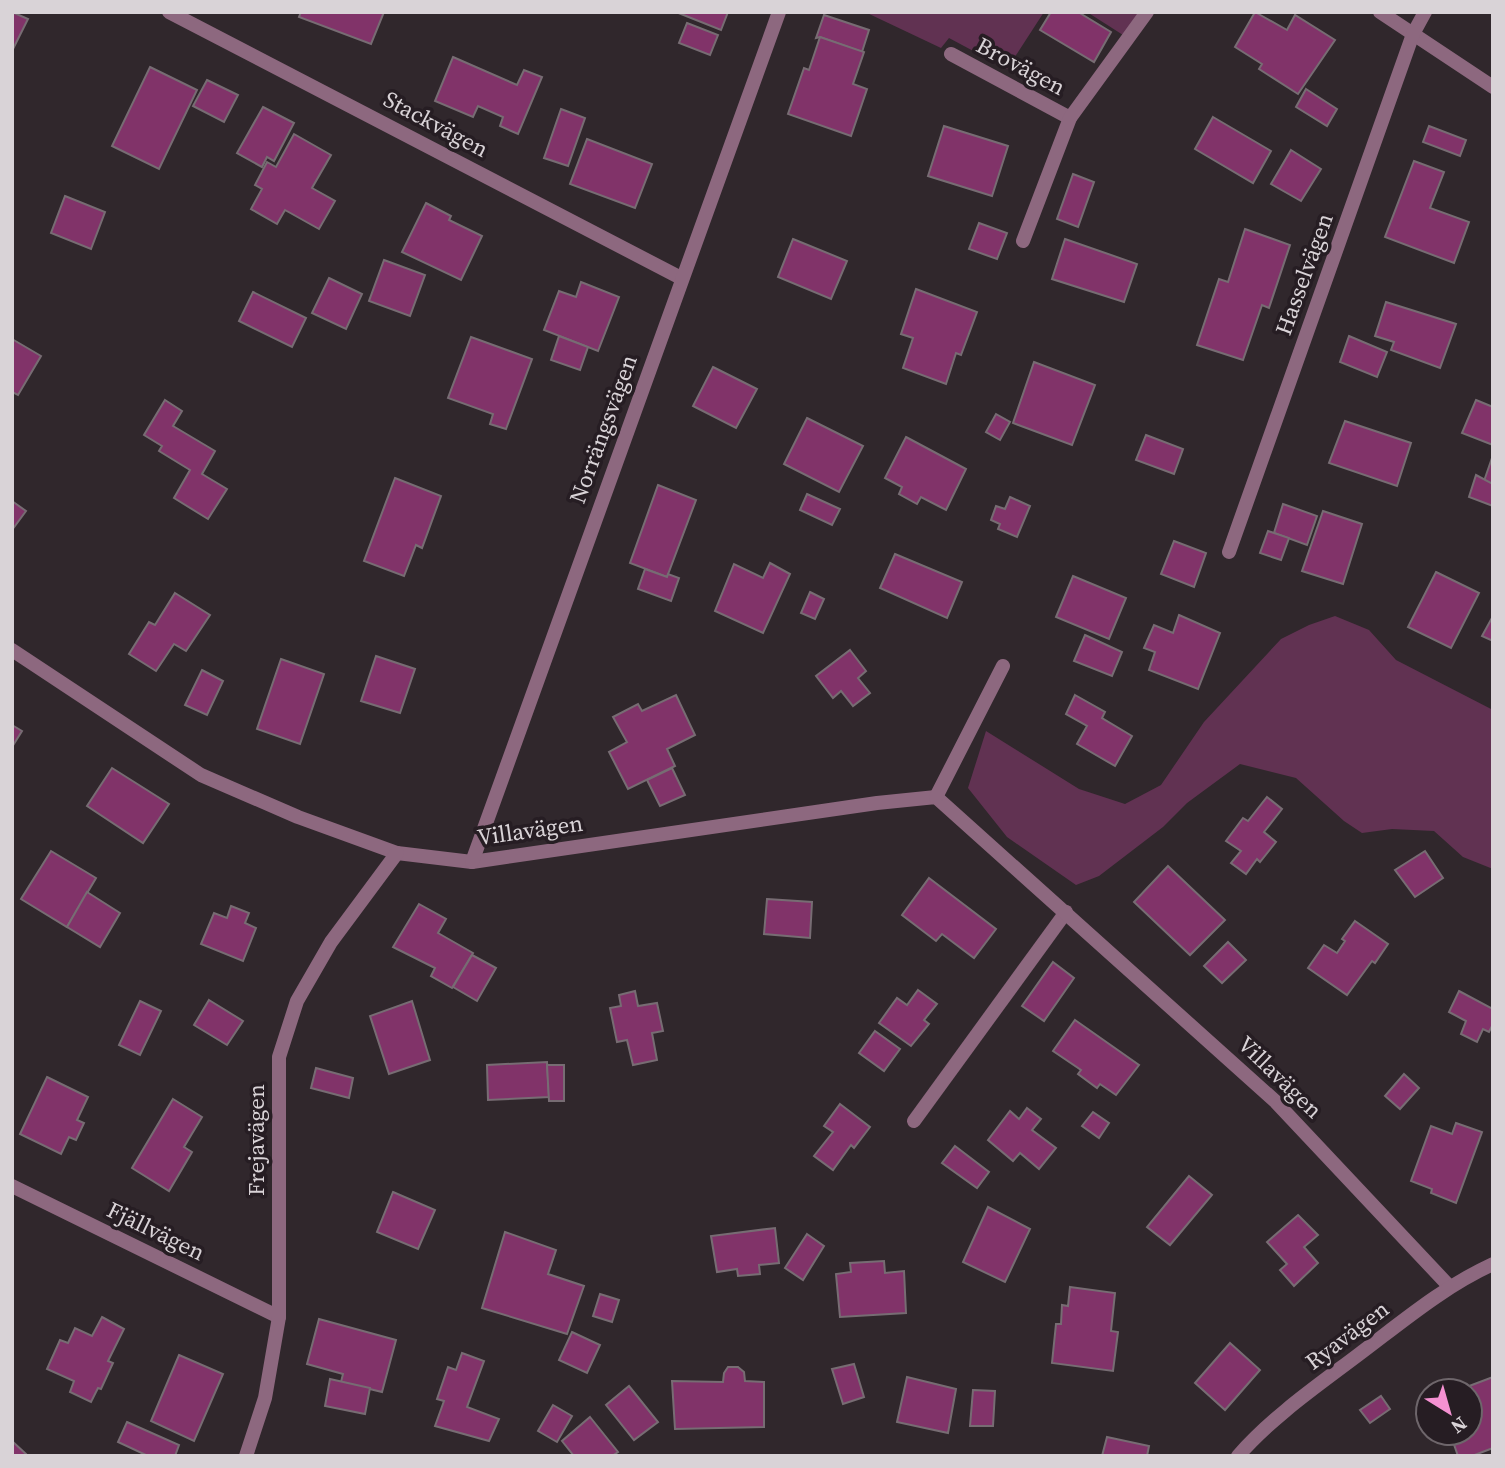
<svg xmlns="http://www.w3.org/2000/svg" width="1505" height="1468" font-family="'Source Serif 4',serif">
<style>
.green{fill:#613252}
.building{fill:#813369;stroke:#776c73;stroke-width:2}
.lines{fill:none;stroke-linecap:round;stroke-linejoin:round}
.service{stroke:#8d687f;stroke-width:14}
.minor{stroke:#8d687f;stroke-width:14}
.labels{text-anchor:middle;stroke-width:7;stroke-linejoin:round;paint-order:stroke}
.street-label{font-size:23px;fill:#d9d3d7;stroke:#261d23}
</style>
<rect width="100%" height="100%" fill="#30272c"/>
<g class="green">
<path d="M865 12H1044L1007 69 949 38 941 48Z"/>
<path d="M1087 12H1140L1123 35Z"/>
<path d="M1335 616 1369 630 1396 660 1493 710V869L1463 857 1434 831 1392 829 1362 833 1344 821 1296 778 1240 764 1187 803 1163 827 1099 876 1076 885 1007 837 968 788 986 731 1079 789 1125 804 1161 785 1204 722 1281 639 1309 625Z"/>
</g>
<g class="building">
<path d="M12 12 28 19 12 51Z"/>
<path d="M301 12H384L371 44 299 17Z"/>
<path d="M676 12H728L721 30Z"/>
<path d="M1051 12H1078L1111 32 1094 62 1040 30Z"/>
<path d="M1255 12 1287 30 1295 15 1335 40 1298 94 1259 69 1262 64 1235 47Z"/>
<path d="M824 15 869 30 862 52 820 37 816 38Z"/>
<path d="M687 23 718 35 710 55 679 43Z"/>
<path d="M820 37 864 52 853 84 867 89 851 136 788 114 804 68 809 70Z"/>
<path d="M453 57 517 85 524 70 542 77 518 134 500 126 503 117 478 106 473 117 435 101Z"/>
<path d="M150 67 197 90 159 169 112 146Z"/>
<path d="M207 80 238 95 224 122 193 106Z"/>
<path d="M1306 89 1337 109 1327 126 1296 107Z"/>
<path d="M263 107 294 123 274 161 267 157 262 167 237 153Z"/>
<path d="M561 109 585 118 568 166 544 158Z"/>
<path d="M1213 117 1271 151 1253 183 1195 149Z"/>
<path d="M944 126 1008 146 992 196 928 176Z"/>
<path d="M1429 126 1466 140 1460 156 1423 142Z"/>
<path d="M294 134 331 155 312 188 335 201 319 229 285 210 277 224 251 209 262 189 255 185 267 162 276 167Z"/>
<path d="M587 139 652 164 635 208 570 184Z"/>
<path d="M1291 150 1321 169 1301 201 1271 184Z"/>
<path d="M1414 161 1444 172 1430 208 1469 222 1454 263 1385 237Z"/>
<path d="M1073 174 1094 182 1078 227 1057 219Z"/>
<path d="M65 196 105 212 91 249 51 233Z"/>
<path d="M426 203 451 216 449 220 482 236 461 280 402 252Z"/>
<path d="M979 223 1007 233 997 259 969 249Z"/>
<path d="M1245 229 1290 245 1269 308 1262 305 1243 360 1197 345 1219 279 1228 282Z"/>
<path d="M793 239 847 261 831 299 778 277Z"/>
<path d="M1065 239 1137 264 1124 302 1052 279Z"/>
<path d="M384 260 425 275 410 316 369 301Z"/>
<path d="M329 278 362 294 346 329 312 313Z"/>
<path d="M581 282 619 297 598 351 544 330 559 291 576 297Z"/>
<path d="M916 289 977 312 961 355 956 353 946 384 903 368 913 338 901 334Z"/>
<path d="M253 292 306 318 292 347 239 321Z"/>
<path d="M1386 302 1456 324 1440 368 1391 350 1394 342 1375 336Z"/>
<path d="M559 336 588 347 580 370 551 360Z"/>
<path d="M1349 336 1387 352 1377 377 1340 362Z"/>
<path d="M471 337 532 359 506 429 490 424 493 414 448 398Z"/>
<path d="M12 339 41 356 18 395 12 392Z"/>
<path d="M1034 362 1095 385 1072 445 1013 423Z"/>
<path d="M713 367 757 389 736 428 693 406Z"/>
<path d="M165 400 182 411 173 426 215 451 202 474 227 489 208 519 174 498 190 470 159 451 162 446 144 435Z"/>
<path d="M1476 400 1493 407V445L1462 433Z"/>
<path d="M996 414 1010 422 1000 440 986 432Z"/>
<path d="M807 418 863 446 839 492 784 464Z"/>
<path d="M1345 421 1411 443 1397 486 1329 463Z"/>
<path d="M1146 435 1183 449 1174 474 1136 460Z"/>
<path d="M906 437 966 469 946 510 921 497 917 504 899 494 902 487 885 478Z"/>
<path d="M1493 455V484L1484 481Z"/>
<path d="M1476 475 1493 484V506L1469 497Z"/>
<path d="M395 478 441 496 422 548 416 545 404 576 364 561Z"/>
<path d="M658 485 696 500 667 577 630 563Z"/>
<path d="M807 494 840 509 832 525 800 510Z"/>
<path d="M1010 497 1030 506 1017 537 998 529 1000 524 991 520 996 506 1005 509Z"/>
<path d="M12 501 26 511 12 530Z"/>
<path d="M1283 504 1317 516 1307 545 1274 533Z"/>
<path d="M1323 511 1362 524 1343 584 1302 571Z"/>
<path d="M1268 531 1289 538 1281 560 1260 553Z"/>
<path d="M1174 541 1206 553 1194 587 1161 574Z"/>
<path d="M895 554 962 582 947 618 880 588Z"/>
<path d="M770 563 790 574 763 633 715 611 734 564 763 578Z"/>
<path d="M645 569 667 577 668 574 679 578 671 601 638 589Z"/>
<path d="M1436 572 1479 593 1451 648 1408 627Z"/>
<path d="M1073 576 1126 598 1109 639 1056 617Z"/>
<path d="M810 592 824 599 815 619 801 613Z"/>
<path d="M175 593 210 615 186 651 174 644 156 671 129 654 149 622 155 625Z"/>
<path d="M1179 615 1220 633 1198 689 1149 670 1155 652 1144 648 1154 625 1173 633Z"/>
<path d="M1493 616V641L1482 636Z"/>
<path d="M1085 635 1122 652 1112 676 1074 661Z"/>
<path d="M850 650 866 671 858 678 870 693 853 706 841 691 833 698 816 676Z"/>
<path d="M376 656 415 669 400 713 361 701Z"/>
<path d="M281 659 324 674 300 744 257 729Z"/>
<path d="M202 670 223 681 207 715 185 705Z"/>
<path d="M676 695 695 735 667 749 675 766 628 789 609 752 627 742 613 717 638 704 642 711Z"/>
<path d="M1075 695 1105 712 1102 718 1132 736 1115 766 1077 744 1087 726 1066 714Z"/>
<path d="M12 725 22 731 12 747Z"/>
<path d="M112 768 169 804 143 843 87 806Z"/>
<path d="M672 768 685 795 660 806 647 780Z"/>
<path d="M1267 797 1282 809 1264 832 1276 842 1260 862 1257 859 1246 874 1231 863 1241 851 1226 841 1243 818 1248 821Z"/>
<path d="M51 851 96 878 67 927 21 899Z"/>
<path d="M1425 851 1443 878 1415 897 1395 870Z"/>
<path d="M1168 866 1225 920 1190 955 1134 902Z"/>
<path d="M929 878 996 929 974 958 942 934 936 941 902 915Z"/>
<path d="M87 892 120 913 100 947 67 927Z"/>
<path d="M767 899 812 902 810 938 764 934Z"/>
<path d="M419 904 446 919 438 933 473 953 452 988 431 976 435 968 393 947Z"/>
<path d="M231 906 249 913 245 923 256 928 243 961 201 944 214 913 227 918Z"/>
<path d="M1355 921 1388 944 1375 963 1372 961 1347 995 1308 968 1324 945 1337 953 1345 941 1342 939Z"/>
<path d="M1228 942 1246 960 1222 983 1204 966Z"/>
<path d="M472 955 496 968 477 1001 453 987Z"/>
<path d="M1053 962 1074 978 1044 1021 1022 1006Z"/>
<path d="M918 990 937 1004 924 1020 929 1024 911 1046 879 1023 897 998 907 1005Z"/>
<path d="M635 991 638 1006 657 1003 663 1031 652 1033 657 1060 633 1065 627 1040 617 1042 610 1008 621 1006 619 995Z"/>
<path d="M1459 991 1493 1009V1024L1489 1032 1483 1029 1477 1042 1461 1034 1466 1021 1449 1012Z"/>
<path d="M209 1000 243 1021 227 1045 194 1025Z"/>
<path d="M140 1001 161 1011 140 1055 119 1045Z"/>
<path d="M412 1001 430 1060 389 1074 370 1016Z"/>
<path d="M1075 1020 1139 1065 1116 1095 1100 1084 1097 1088 1078 1074 1081 1070 1053 1051Z"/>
<path d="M875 1031 900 1049 884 1071 859 1053Z"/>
<path d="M547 1062 549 1097 488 1100 487 1065Z"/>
<path d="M547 1065H564V1101H549Z"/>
<path d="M316 1068 353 1078 349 1098 311 1088Z"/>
<path d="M1404 1074 1419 1088 1400 1109 1385 1096Z"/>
<path d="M47 1077 88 1097 77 1120 84 1123 76 1140 69 1137 61 1154 20 1134Z"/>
<path d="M173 1099 202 1117 184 1147 192 1152 169 1191 132 1168Z"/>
<path d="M840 1104 870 1127 854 1148 851 1145 833 1170 814 1156 833 1132 824 1126Z"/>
<path d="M1027 1108 1041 1119 1032 1130 1056 1148 1039 1169 1020 1153 1013 1161 988 1140 1010 1111 1019 1119Z"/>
<path d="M1093 1112 1109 1123 1099 1138 1082 1126Z"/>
<path d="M1456 1123 1482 1132 1456 1203 1431 1193 1432 1189 1411 1181 1431 1126 1452 1134Z"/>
<path d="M955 1146 989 1172 977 1188 942 1163Z"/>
<path d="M1189 1176 1212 1195 1170 1245 1147 1227Z"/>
<path d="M393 1192 435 1210 418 1249 377 1232Z"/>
<path d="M988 1207 1030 1229 1005 1282 963 1262Z"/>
<path d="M1298 1215 1318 1235 1304 1247 1318 1263 1294 1286 1280 1270 1287 1264 1267 1242Z"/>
<path d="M775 1228 779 1263 759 1265 760 1274 738 1276 737 1269 717 1272 711 1236Z"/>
<path d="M505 1232 556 1250 548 1274 584 1286 567 1334 482 1308Z"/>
<path d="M807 1234 824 1246 803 1280 785 1268Z"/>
<path d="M884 1261 885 1273 904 1271 906 1313 840 1317 836 1274 851 1272 850 1263Z"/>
<path d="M1070 1287 1115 1293 1111 1331 1118 1332 1113 1371 1052 1363 1056 1324H1061L1062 1305 1068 1306Z"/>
<path d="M600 1294 619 1300 612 1322 593 1316Z"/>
<path d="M102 1317 124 1329 108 1361 113 1363 101 1389 98 1388 91 1402 70 1392 74 1381 47 1369 60 1340 68 1343 75 1328 92 1336Z"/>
<path d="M319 1319 396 1340 382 1392 341 1382 343 1374 307 1364Z"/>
<path d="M572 1332 600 1345 587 1373 559 1360Z"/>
<path d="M1230 1343 1260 1370 1225 1410 1195 1383Z"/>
<path d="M462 1353 484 1361 467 1407 499 1419 489 1441 435 1426 444 1401 437 1399 448 1367 456 1370Z"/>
<path d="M179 1355 223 1374 194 1441 151 1421Z"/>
<path d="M854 1364 864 1397 843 1404 832 1369Z"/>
<path d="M728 1367H738L744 1372 745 1381 764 1382V1427L675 1429 672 1381 723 1382 724 1373Z"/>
<path d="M907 1377 956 1389 948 1433 897 1422Z"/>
<path d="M1493 1377V1448L1472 1456H1458L1450 1433H1470V1391H1456Z"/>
<path d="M330 1379 370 1388 365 1414 325 1406Z"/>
<path d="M629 1386 658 1422 634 1440 606 1405Z"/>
<path d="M973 1390 995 1391 993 1426H970Z"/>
<path d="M1381 1396 1390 1409 1370 1423 1360 1410Z"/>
<path d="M553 1405 572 1416 557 1442 538 1431Z"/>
<path d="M590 1417 618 1452 612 1456H574L562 1441Z"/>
<path d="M127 1422 179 1445 175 1456H148L118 1442Z"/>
<path d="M1107 1437 1149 1446 1147 1456H1102Z"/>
<path d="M12 1441 26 1454 25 1456H12Z"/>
</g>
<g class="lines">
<path class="service" d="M914 1121 1066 912"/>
<g class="minor">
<path d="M169 12 681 278"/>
<path d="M1380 12 1493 87"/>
<path d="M951 54 1070 118"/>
<path d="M1023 241 1070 118 1147 12"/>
<path d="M1229 552 1413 34 1425 12"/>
<path d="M12 650 201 775 298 817 397 853 472 862 877 803 936 797 1275 1101 1449 1286"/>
<path d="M936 797 1003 666"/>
<path d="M472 862 779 12"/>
<path d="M12 1186 279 1317"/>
<path d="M246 1456 265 1398 279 1317V1057L297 1001 331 942 397 853"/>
<path d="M1238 1456C1272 1417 1317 1386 1358 1355 1402 1322 1443 1287 1493 1264"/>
</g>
</g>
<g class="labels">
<g class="street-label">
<text transform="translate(1021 66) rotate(28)" y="8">Brovägen</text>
<text transform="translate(436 124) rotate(28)" y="8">Stackvägen</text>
<text transform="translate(1304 274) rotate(-70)" y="8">Hasselvägen</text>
<text transform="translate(603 429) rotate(-70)" y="8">Norrängsvägen</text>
<text transform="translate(530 830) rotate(-8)" y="8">Villavägen</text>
<text transform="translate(1280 1077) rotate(44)" y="8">Villavägen</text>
<text transform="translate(256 1140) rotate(-90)" y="8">Frejavägen</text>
<text transform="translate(156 1231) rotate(26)" y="8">Fjällvägen</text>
<text transform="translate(1347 1335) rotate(-37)" y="8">Ryavägen</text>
</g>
</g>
<rect width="1505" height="1468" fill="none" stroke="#d9d3d7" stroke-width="28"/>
<g transform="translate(1449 1412) rotate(143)"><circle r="33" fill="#261d23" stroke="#6e666b" stroke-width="2"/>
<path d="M0-5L12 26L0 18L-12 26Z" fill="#f591d2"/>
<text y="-10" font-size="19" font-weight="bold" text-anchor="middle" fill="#d9d3d7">N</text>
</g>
</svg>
